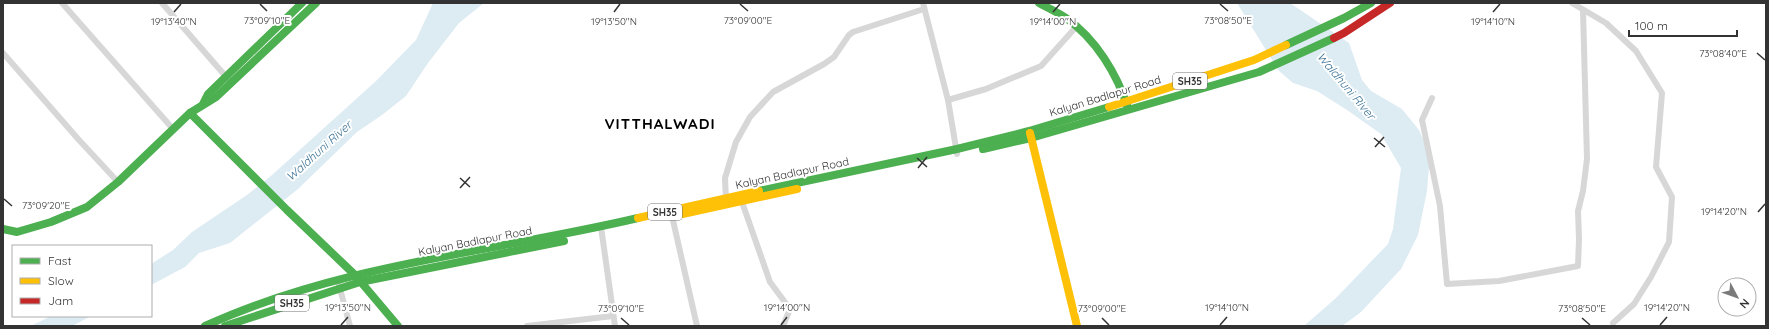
<svg xmlns="http://www.w3.org/2000/svg" width="1769" height="329" font-family="Quicksand,sans-serif">
<style>
.water{fill:#ddebf3}
.lines{fill:none;stroke-linecap:round;stroke-linejoin:round}
.street{stroke:#d7d7d7;stroke-width:6}
.fast{stroke:#4caf50;stroke-width:8}
.slow{stroke:#ffc107;stroke-width:8}
.jam{stroke:#c62828;stroke-width:8}
.ticks{fill:none;stroke:#333;stroke-width:1.5}
.labels{text-anchor:middle;stroke-width:4;stroke-linejoin:round;paint-order:stroke}
.shield{fill:#fff;stroke:#707070;stroke-width:1}
.shield-label{font-size:10px;font-weight:bold;fill:#333}
.street-label{font-size:11px;fill:#333;stroke:#fff}
.water-label{font-size:12px;font-style:italic;fill:#3f7597;stroke:#fff}
.district-label{font-size:15px;font-weight:bold;letter-spacing:1px;fill:#000;stroke:#fff}
.ticks-label{font-size:10px;text-anchor:middle;fill:#333;stroke:#fff;stroke-width:4;stroke-linejoin:round;paint-order:stroke}
</style>
<rect width="100%" height="100%" fill="#fff"/>
<g class="water">
<path d="M433 3H484L459 23 428 63 406 96 382 115 357 132 298 189 230 243 199 253 185 267 151 285V264L173 250 192 232 247 195 272 175 376 81 416 40Z"/>
<path d="M1237 3H1290L1349 43 1362 80 1371 91 1402 109 1419 130 1430 155 1427 191 1418 235 1401 269 1361 312 1342 326H1304L1336 298 1388 244 1393 229 1401 168 1381 134 1347 110 1317 91 1293 83 1279 71Z"/>
<path d="M51 316H91L72 326H31Z"/>
</g>
<g class="lines">
<g class="street">
<path d="M62 3 173 129"/>
<path d="M162 3 228 79"/>
<path d="M923 3 948 100 957 154"/>
<path d="M1572 3 1606 23 1636 51 1662 93 1656 167 1672 197 1669 242 1651 277 1634 304 1613 323"/>
<path d="M3 53 79 140 118 182"/>
<path d="M1432 98 1422 120 1440 206 1447 284 1499 281 1578 266 1579 239 1578 211 1583 191 1587 159 1583 10"/>
<path d="M948 100 986 89 1041 66 1076 27"/>
<path d="M726 201 725 178 736 142 750 117 773 92 824 64 834 57 849 35 853 32 924 9"/>
<path d="M742 202 770 282 790 309 783 326"/>
<path d="M672 216 697 326"/>
<path d="M601 227 615 326"/>
<path d="M339 285 350 326"/>
<path d="M527 326 613 316"/>
</g>
<g class="fast">
<path d="M1039 3C1048 8 1057 12 1066 18 1096 39 1117 74 1128 108"/>
<path d="M1286 45 1344 18 1371 3"/>
<path d="M203 104 208 94 302 3"/>
<path d="M190 113 287 210 355 275 398 326"/>
<path d="M983 149 1031 138 1259 72 1334 38"/>
<path d="M759 191 957 149 1029 131 1109 107"/>
<path d="M3 229 17 232 51 222 87 207 118 182 190 113 216 97 316 3"/>
<path d="M205 326C340 264 494 252 638 218"/>
<path d="M225 326 360 282 564 241"/>
</g>
<g class="slow">
<path d="M1109 107 1254 60 1286 45"/>
<path d="M1030 133 1077 326"/>
<path d="M678 215 797 189"/>
<path d="M638 218 759 191"/>
</g>
<path class="jam" d="M1334 38 1344 33 1390 3"/>
</g>
<path class="ticks" d="M260 4 267 11M740 4 748 11M1220 4 1228 11M174 12 181 4M614 12 620 4M1053 12 1060 4M1493 12 1500 4M1757 53 1765 60M1374 138 1385 147M1375 147 1384 137M917 158 927 167M918 168 927 157M460 178 470 187M460 188 470 177M4 199 12 206M1758 212 1765 204M621 318 629 325M1102 318 1109 325M1582 318 1590 325M341 325 348 317M781 325 787 317M1220 325 1227 317M1660 325 1667 317"/>
<g class="labels">
<g class="shield">
<rect x="1173" y="73" width="34" height="16" rx="3"/>
<rect x="648" y="204" width="34" height="16" rx="3"/>
<rect x="275" y="295" width="34" height="16" rx="3"/>
</g>
<g class="shield-label">
<text x="1190" y="85">SH35</text>
<text x="665" y="216">SH35</text>
<text x="292" y="307">SH35</text>
</g>
<g class="street-label">
<text transform="translate(1105 96) rotate(-17)" y="4">Kalyan Badlapur Road</text>
<text transform="translate(792 173) rotate(-12)" y="4">Kalyan Badlapur Road</text>
<text transform="translate(475 241) rotate(-11)" y="4">Kalyan Badlapur Road</text>
</g>
<g class="water-label">
<text transform="translate(1346 86) rotate(50)" y="4">Waldhuni River</text>
<text transform="translate(319 151) rotate(-42)" y="4">Waldhuni River</text>
</g>
<g class="district-label">
<text x="660" y="129">VITTHALWADI</text>
</g>
</g>
<g class="ticks-label">
<text x="267" y="24">73°09'10"E</text>
<text x="748" y="24">73°09'00"E</text>
<text x="1228" y="24">73°08'50"E</text>
<text x="174" y="25">19°13'40"N</text>
<text x="614" y="25">19°13'50"N</text>
<text x="1053" y="25">19°14'00"N</text>
<text x="1493" y="25">19°14'10"N</text>
<text x="1723" y="57">73°08'40"E</text>
<text x="46" y="209">73°09'20"E</text>
<text x="1724" y="215">19°14'20"N</text>
<text x="348" y="311">19°13'50"N</text>
<text x="787" y="311">19°14'00"N</text>
<text x="1227" y="311">19°14'10"N</text>
<text x="1667" y="311">19°14'20"N</text>
<text x="621" y="312">73°09'10"E</text>
<text x="1102" y="312">73°09'00"E</text>
<text x="1582" y="312">73°08'50"E</text>
</g>
<rect width="1769" height="329" fill="none" stroke="#333333" stroke-width="8"/>
<rect x="12" y="245" width="140" height="72" fill="#ffffff" stroke="#adadad"/>
<rect x="20" y="258" width="20" height="6" fill="#4caf50" stroke="#adadad"/>
<text x="48" y="265" font-size="12" fill="#333333">Fast</text>
<rect x="20" y="278" width="20" height="6" fill="#ffc107" stroke="#adadad"/>
<text x="48" y="285" font-size="12" fill="#333333">Slow</text>
<rect x="20" y="298" width="20" height="6" fill="#c62828" stroke="#adadad"/>
<text x="48" y="305" font-size="12" fill="#333333">Jam</text>
<g transform="translate(1737 297) rotate(131)"><circle r="19" fill="#ffffff" stroke="#adadad"/>
<path d="M0-3L7 15L0 10L-7 15Z" fill="#7a7a7a"/>
<text y="-6" font-size="11" font-weight="bold" text-anchor="middle" fill="#333333">N</text>
</g>
<path d="M1629 30v6h108v-6" fill="none" stroke="#333333" stroke-width="2"/>
<text x="1635" y="30" font-size="12" fill="#333333" stroke="#ffffff" stroke-width="3" paint-order="stroke">100 m</text>
</svg>
